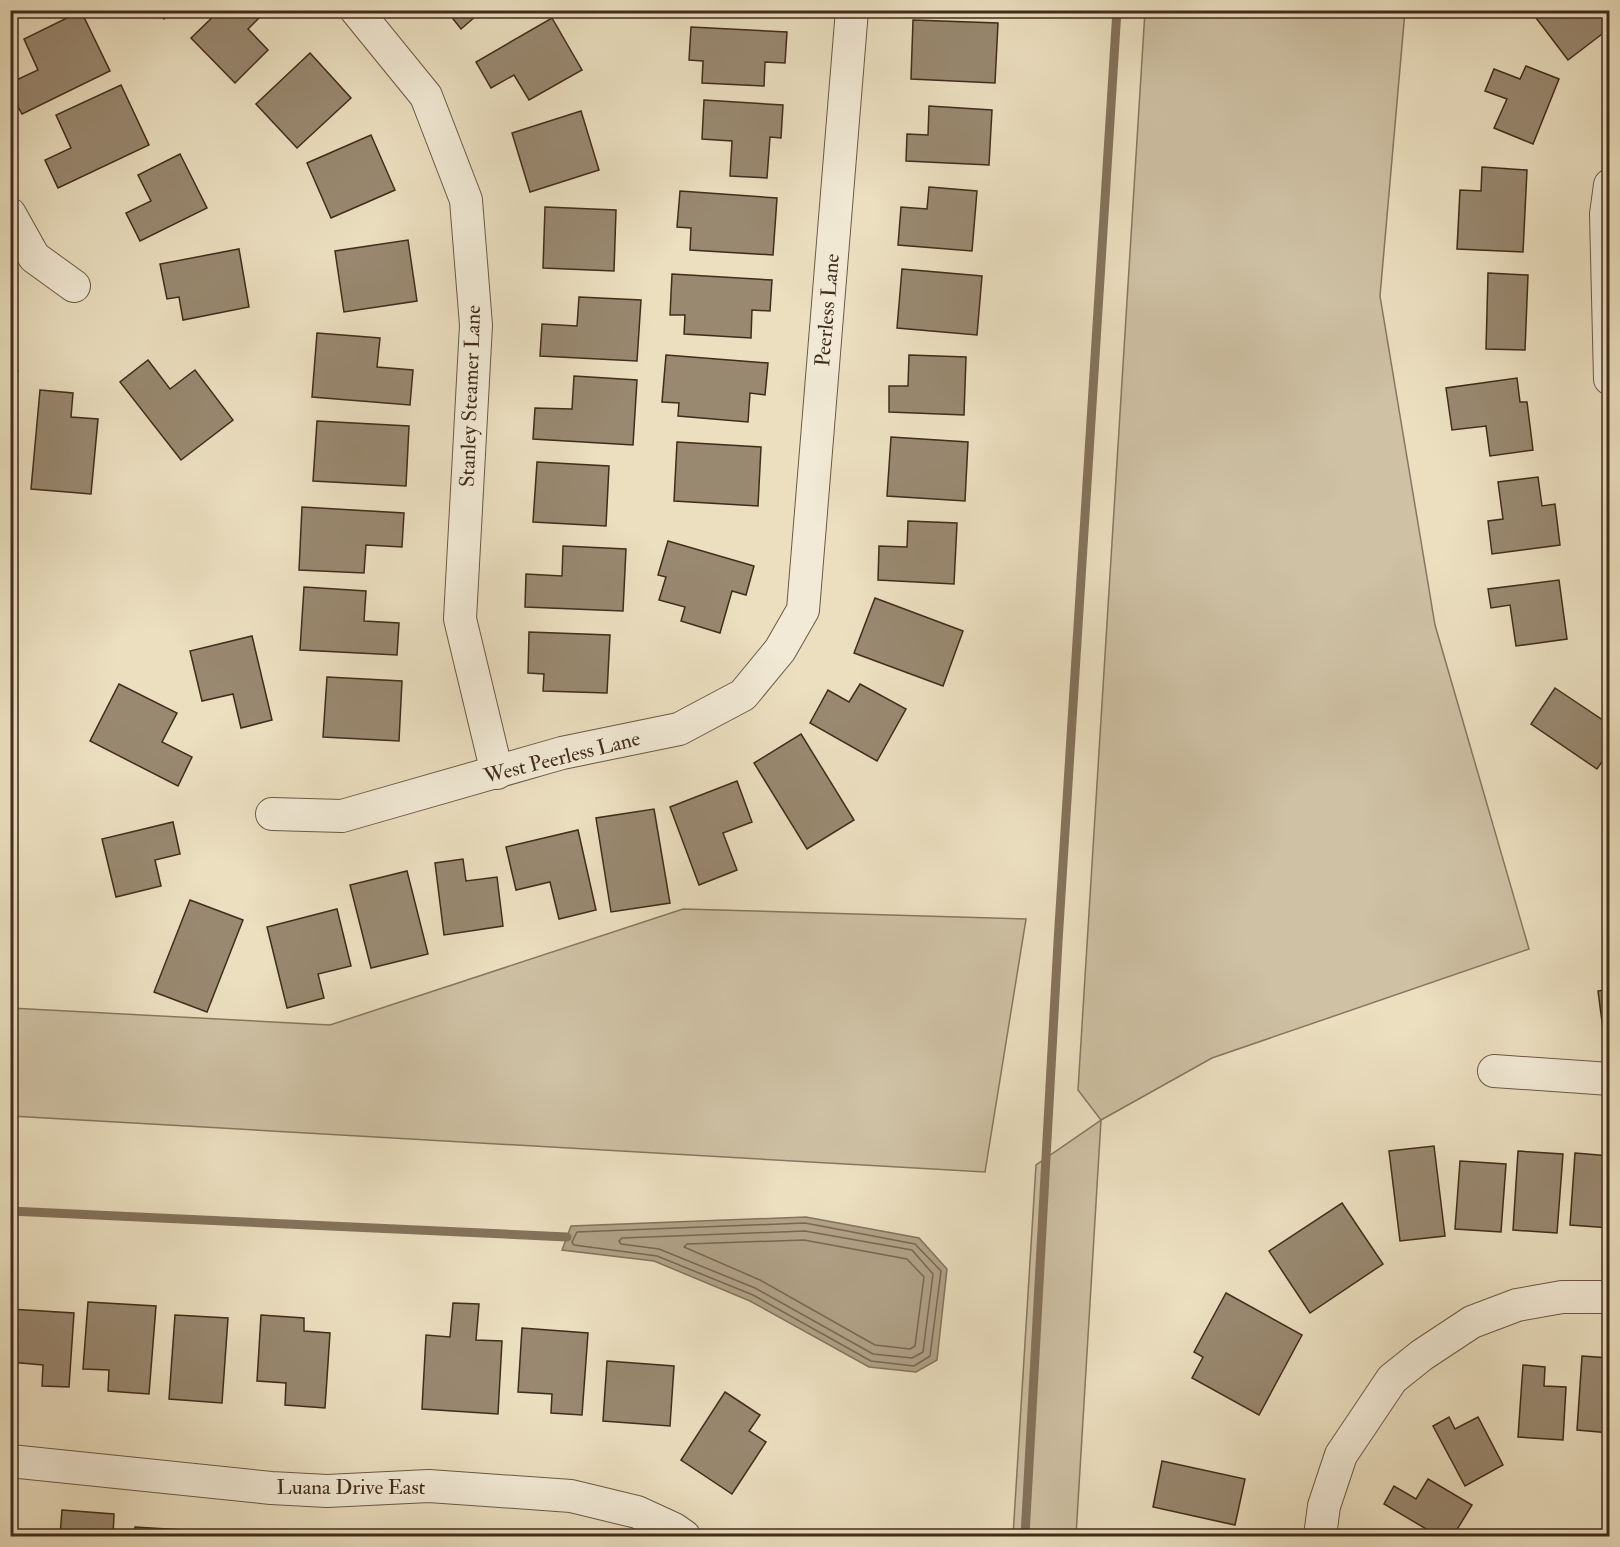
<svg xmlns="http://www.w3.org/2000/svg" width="1620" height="1547" font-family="'IM FELL Double Pica',serif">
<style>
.green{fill:#cec1a4;stroke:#887660;stroke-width:1.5}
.water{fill:#b1a288;stroke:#84735c;stroke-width:1.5}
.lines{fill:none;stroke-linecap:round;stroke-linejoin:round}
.shore{stroke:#796752;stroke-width:1.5}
.stream{stroke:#84735c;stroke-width:9}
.building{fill:#998971;stroke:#412c1b;stroke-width:1.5}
.minor-casing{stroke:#6c5944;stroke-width:34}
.minor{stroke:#f2ead6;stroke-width:32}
.labels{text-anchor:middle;stroke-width:4.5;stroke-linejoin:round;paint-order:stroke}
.street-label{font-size:21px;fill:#412c1b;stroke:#f2ead6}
</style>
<rect width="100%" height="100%" fill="#ebdfc0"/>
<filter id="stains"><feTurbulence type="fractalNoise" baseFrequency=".00333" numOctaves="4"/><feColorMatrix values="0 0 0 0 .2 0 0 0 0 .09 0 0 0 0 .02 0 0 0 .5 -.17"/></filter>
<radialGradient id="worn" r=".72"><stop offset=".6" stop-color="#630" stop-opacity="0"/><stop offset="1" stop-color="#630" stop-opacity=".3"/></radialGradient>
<g class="green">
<path d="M1145 11H1405L1380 296 1435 625 1529 949 1212 1058 1101 1120 1076 1536H1013L1036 1165 1101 1120 1078 1090Z"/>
<path d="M683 909 1026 919 985 1172 11 1116V1008L330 1025Z"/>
</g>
<path class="water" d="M806 1217 919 1238 947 1269 937 1360 916 1372 869 1367 750 1301 654 1261 562 1250 571 1226Z"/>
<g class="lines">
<g class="shore">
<path d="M805 1223 915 1244 941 1271 930 1356 914 1366 871 1361 753 1295 657 1256 574 1245 572 1242 577 1232Z"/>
<path d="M805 1231 912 1250 933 1274 923 1352 912 1358 873 1354 755 1288 659 1249 621 1244 619 1241 622 1238Z"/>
<path d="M804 1240 907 1259 924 1277 915 1346 910 1349 875 1345 760 1280 684 1247 687 1244Z"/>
</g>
<g class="stream">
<path d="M10 1211 567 1237"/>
<path d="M1025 1536 1058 942 1117 10"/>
</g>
</g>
<g class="building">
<path d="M156 10H173L164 19Z"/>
<path d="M220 10H267L248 29 268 50 235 83 191 38Z"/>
<path d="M446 10H483L461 29Z"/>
<path d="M1530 10H1610V28L1568 60Z"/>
<path d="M81 11 110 71 22 114 10 92V83L38 70 24 39Z"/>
<path d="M552 18 582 70 529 100 514 75 491 88 476 62Z"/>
<path d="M913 20 998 23 995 83 911 79Z"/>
<path d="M691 27 787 32 785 63 765 62 764 86 702 83 703 61 689 60Z"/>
<path d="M310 53 351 98 297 148 256 104Z"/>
<path d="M1526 66 1559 79 1533 144 1494 128 1507 99 1485 91 1494 69 1520 79Z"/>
<path d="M121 85 149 145 58 188 45 160 71 148 56 115Z"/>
<path d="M704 100 783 105 781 138 770 137 767 178 730 176 732 141 702 139Z"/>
<path d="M929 106 992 110 989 165 906 161 907 134 928 135Z"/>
<path d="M581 111 599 170 530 192 512 133Z"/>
<path d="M371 135 395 190 331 218 307 163Z"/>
<path d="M180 154 207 208 140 241 126 213 151 201 138 175Z"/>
<path d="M1482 167 1527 170 1523 252 1457 249 1460 190 1481 191Z"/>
<path d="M929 187 977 191 972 251 898 245 901 207 927 209Z"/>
<path d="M680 191 777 198 773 255 690 250 691 228 677 227Z"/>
<path d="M545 207 616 210 614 271 543 268Z"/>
<path d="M408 240 417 301 344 312 335 251Z"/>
<path d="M239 249 249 307 183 320 179 297 167 299 160 264Z"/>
<path d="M902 269 982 276 977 335 897 328Z"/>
<path d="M1488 273 1528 275 1525 350 1486 349Z"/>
<path d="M672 274 772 280 770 311 752 310 751 338 684 334 685 315H670Z"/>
<path d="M579 297 641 300 637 361 540 356 542 324 577 326Z"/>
<path d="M317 333 380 338 377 367 413 370 410 405 312 397Z"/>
<path d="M666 355 768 363 765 395 750 393 748 422 678 416 679 403 662 402Z"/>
<path d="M909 355 966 357 964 415 889 412V386H908Z"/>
<path d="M148 360 170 389 195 370 233 420 181 460 120 382Z"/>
<path d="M10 363 18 371 10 379Z"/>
<path d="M574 376 637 380 633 445 533 439 535 408 572 409Z"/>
<path d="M1517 378 1520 402H1527L1533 450 1490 456 1486 426 1452 430 1446 388Z"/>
<path d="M40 390 73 393 71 417 98 419 91 494 31 489Z"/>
<path d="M317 421 409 426 406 486 313 481Z"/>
<path d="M891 437 968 442 965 501 887 496Z"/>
<path d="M677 442 761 447 758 506 674 501Z"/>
<path d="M537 462 609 466 606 526 533 522Z"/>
<path d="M1538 477 1542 506 1555 504 1560 545 1492 554 1488 521 1503 519 1498 482Z"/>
<path d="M302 507 404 513 402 547 366 545 364 573 299 570Z"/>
<path d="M908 521 957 523 954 584 878 580 879 546 907 547Z"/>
<path d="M668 541 754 566 746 595 732 591 720 633 681 621 685 607 659 600 666 577 658 575Z"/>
<path d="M563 546 626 549 623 611 525 607 526 574 562 576Z"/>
<path d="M1559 580 1567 639 1516 646 1510 605 1491 608 1488 589Z"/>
<path d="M304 587 366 591 364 621 399 623 397 655 300 650Z"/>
<path d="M875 598 963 631 943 686 854 653Z"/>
<path d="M529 632 610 635 607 693 543 691 544 674 528 673Z"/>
<path d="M252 636 272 720 241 728 233 694 202 701 190 651Z"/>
<path d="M327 677 402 681 399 741 323 737Z"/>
<path d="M119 684 177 713 162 742 192 757 178 786 90 741Z"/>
<path d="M860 684 906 709 877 761 810 723 828 690 849 702Z"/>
<path d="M1555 688 1610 725V750L1597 769 1531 724Z"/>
<path d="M801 734 854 820 807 849 754 763Z"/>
<path d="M10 760H15L10 802Z"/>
<path d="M737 781 752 822 723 833 737 870 699 885 670 807Z"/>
<path d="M654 809 670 903 611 912 596 818Z"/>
<path d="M173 822 180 854 155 860 161 886 116 897 102 839Z"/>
<path d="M578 830 596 910 559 919 550 882 516 890 506 847Z"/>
<path d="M463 859 466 881 497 877 503 926 444 935 435 863Z"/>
<path d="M407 871 428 954 371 968 350 885Z"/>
<path d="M190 900 243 920 207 1012 154 992Z"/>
<path d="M337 909 351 966 318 974 324 998 287 1008 267 927Z"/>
<path d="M1610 989V1060H1607L1598 991Z"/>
<path d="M1434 1146 1445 1236 1400 1241 1389 1151Z"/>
<path d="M1518 1151 1563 1154 1557 1233 1513 1230Z"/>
<path d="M1575 1153 1610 1156V1228L1570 1225Z"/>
<path d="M1460 1161 1506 1164 1501 1232 1455 1229Z"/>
<path d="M1342 1203 1383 1264 1310 1313 1269 1251Z"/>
<path d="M1226 1293 1302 1335 1259 1415 1192 1378 1203 1357 1194 1352Z"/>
<path d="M88 1302 156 1306 149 1394 108 1391 109 1370 83 1369Z"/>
<path d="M453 1303 479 1304 476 1340 502 1341 498 1414 422 1409 426 1335 450 1337Z"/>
<path d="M10 1309 74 1313 69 1387 42 1386 43 1365 10 1362Z"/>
<path d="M175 1315 228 1318 222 1403 169 1399Z"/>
<path d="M261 1315 304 1318V1331L330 1333 325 1408 285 1405 286 1383 257 1381Z"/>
<path d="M522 1328 588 1333 582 1415 551 1413 552 1394 518 1392Z"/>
<path d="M1582 1356 1610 1358V1433L1577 1430Z"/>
<path d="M607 1361 674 1366 670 1426 603 1421Z"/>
<path d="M1523 1365 1545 1367 1544 1386 1566 1387 1563 1440 1518 1437Z"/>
<path d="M725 1392 760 1415 749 1431 766 1442 732 1494 681 1460Z"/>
<path d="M1449 1417 1455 1429 1478 1417 1503 1465 1465 1486 1433 1426Z"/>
<path d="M1162 1461 1245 1479 1235 1525 1153 1507Z"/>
<path d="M1428 1479 1472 1505 1453 1536H1438L1384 1504 1394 1486 1416 1499Z"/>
<path d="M62 1510 114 1514 113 1536H60Z"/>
<path d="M135 1527 199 1531 198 1536H134Z"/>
</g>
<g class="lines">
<g class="minor-casing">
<g id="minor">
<path d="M356 10 426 96 466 200 476 325 460 619 497 773"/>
<path d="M1610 185 1606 214 1610 379"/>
<path d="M10 214 34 257 74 286"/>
<path d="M272 814 342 816 562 753 679 729 743 695 780 650 803 610 852 10"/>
<path d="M1494 1071 1610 1079"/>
<path d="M10 1461 271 1488 327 1491 429 1486 571 1496 637 1512 674 1529 684 1536"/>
<path d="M1320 1536 1324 1506 1341 1455 1392 1379 1422 1355 1472 1322 1517 1305 1562 1297H1610"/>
</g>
</g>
<use href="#minor" class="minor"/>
</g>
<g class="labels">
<g class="street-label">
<text transform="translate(827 310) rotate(-85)" y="7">Peerless Lane</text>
<text transform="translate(470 396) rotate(-88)" y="7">Stanley Steamer Lane</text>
<text transform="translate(562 757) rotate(-14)" y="7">West Peerless Lane</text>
<text x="351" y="1494">Luana Drive East</text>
</g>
</g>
<rect width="1620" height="1547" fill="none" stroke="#ebdfc0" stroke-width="36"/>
<rect x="12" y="12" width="1596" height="1523" fill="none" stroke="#412c1b" stroke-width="3"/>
<rect x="18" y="18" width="1584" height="1511" fill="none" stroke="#412c1b" stroke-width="1.5"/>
<rect width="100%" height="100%" filter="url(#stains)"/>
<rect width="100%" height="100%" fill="url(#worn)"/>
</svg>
